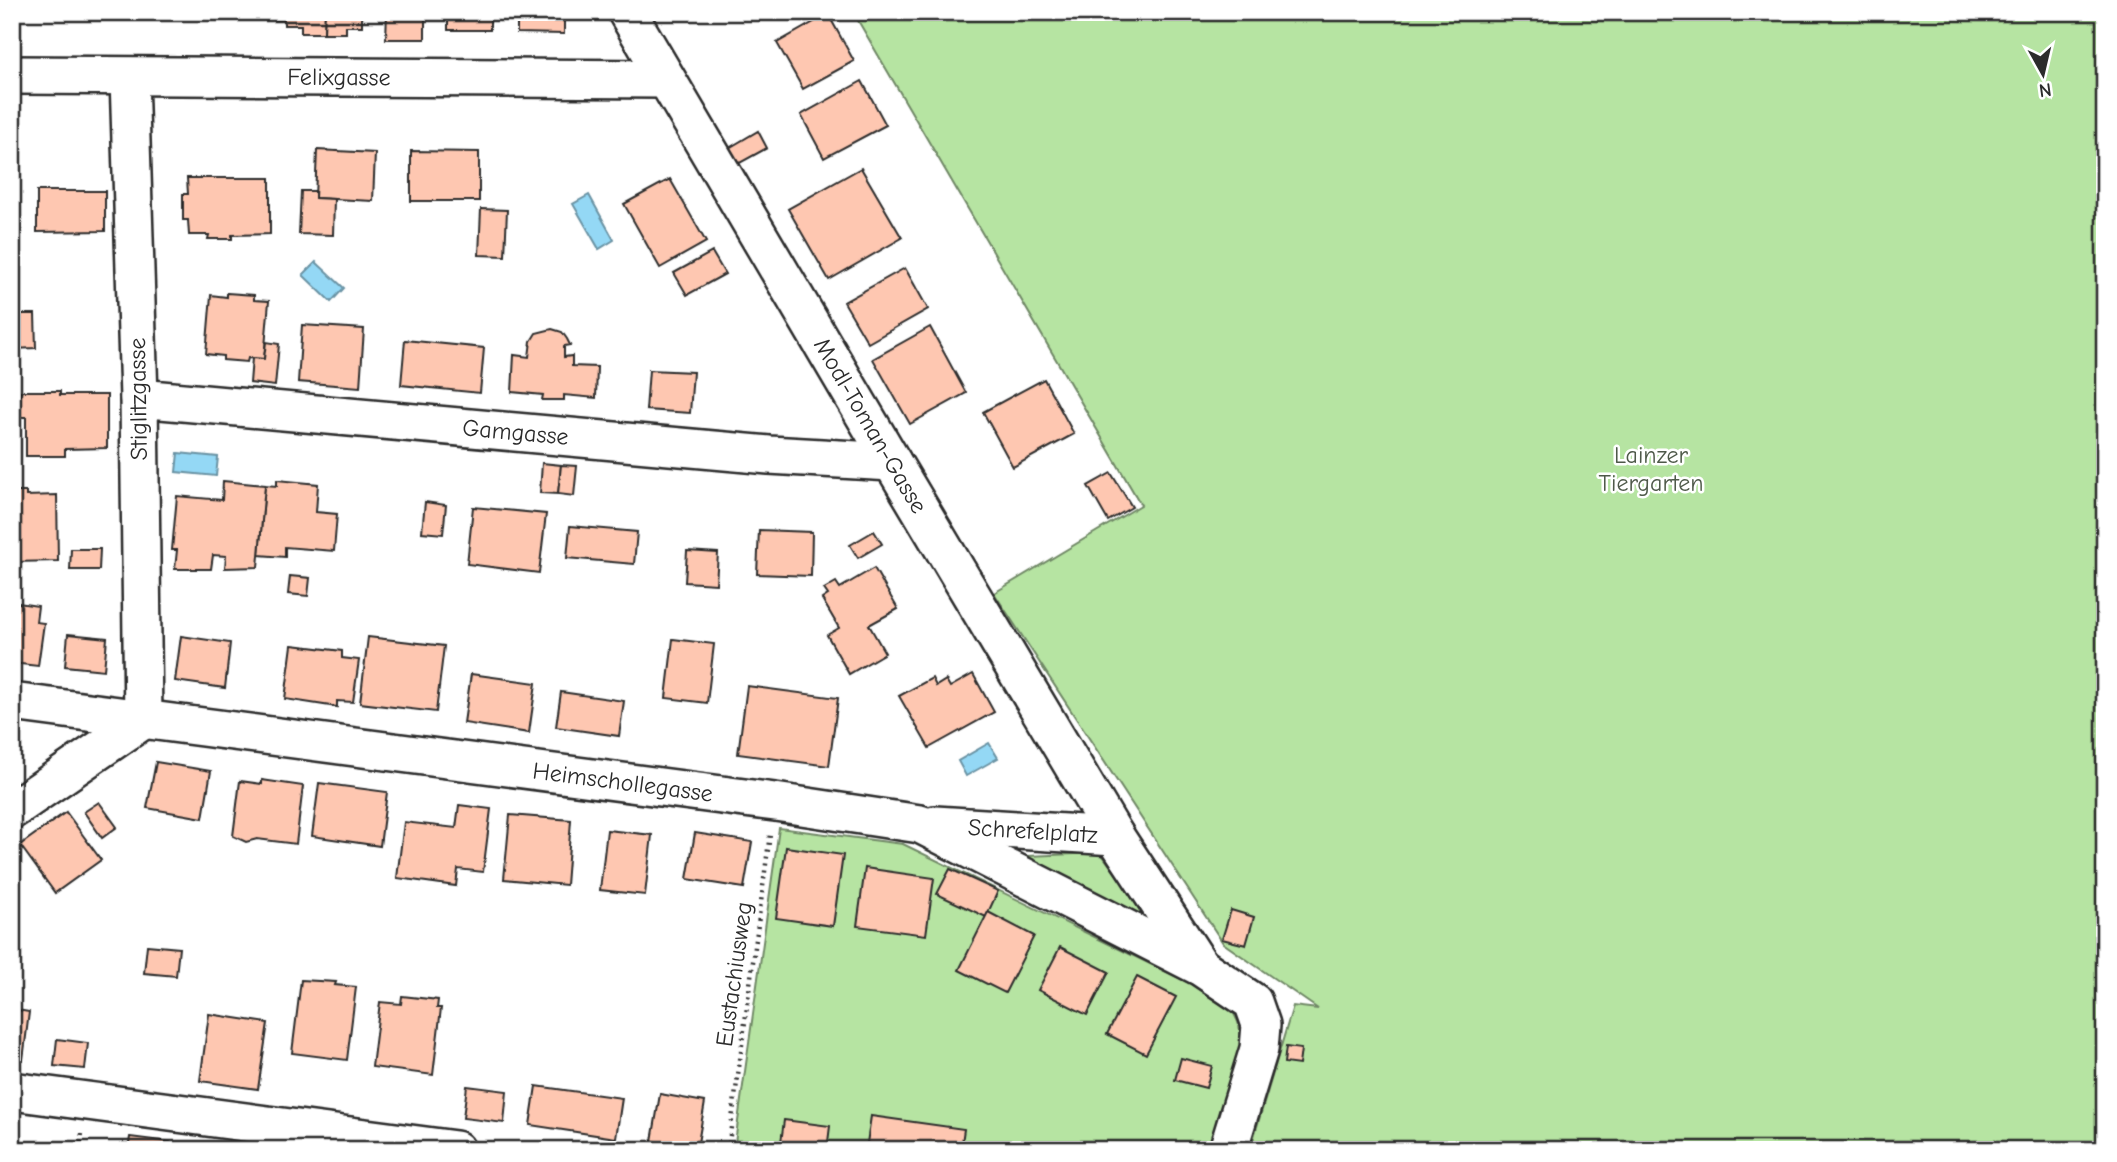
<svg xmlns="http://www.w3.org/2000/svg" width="2117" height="1162" font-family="'Comic Neue',sans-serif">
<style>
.green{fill:#b6e4a2;stroke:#708866;stroke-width:2}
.water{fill:#94d8f5;stroke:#6a93a4;stroke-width:2}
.building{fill:#fec7b1;stroke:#2b2b2b;stroke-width:2}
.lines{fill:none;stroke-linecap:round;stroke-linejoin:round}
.minor-casing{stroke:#2b2b2b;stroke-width:42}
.path{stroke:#2b2b2b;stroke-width:4.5;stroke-dasharray:2 5;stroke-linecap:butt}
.minor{stroke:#fff;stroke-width:37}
.labels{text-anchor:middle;stroke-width:5;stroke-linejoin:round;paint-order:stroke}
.street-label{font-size:24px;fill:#2b2b2b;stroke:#fff}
.park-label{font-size:24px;fill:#4e5949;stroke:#fff}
</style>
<rect width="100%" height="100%" fill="#fff"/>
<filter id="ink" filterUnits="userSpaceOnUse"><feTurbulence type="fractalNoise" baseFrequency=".0143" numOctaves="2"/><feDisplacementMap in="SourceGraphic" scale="14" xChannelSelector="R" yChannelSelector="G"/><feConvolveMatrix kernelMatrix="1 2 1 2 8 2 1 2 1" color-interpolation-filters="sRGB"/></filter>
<g filter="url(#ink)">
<g class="green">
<path d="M853 12H2105V1150H1250L1293 1006 1318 1009 1223 943 994 593 1141 505Z"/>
<path d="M779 828 903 844 1218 997C1238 1012 1243 1028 1240 1053L1212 1150H734Z"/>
<path d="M1098 853 1103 856 1148 918 1145 923 1029 861 1028 856Z"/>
</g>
<g class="water">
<path d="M589 195 614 240 599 249 573 204Z"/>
<path d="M316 262 344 288 331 302 303 275Z"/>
<path d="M178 453 218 457 216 476 176 472Z"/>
<path d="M989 743 998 758 966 776 958 761Z"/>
</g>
<g class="building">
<path d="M275 12H325L324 33H301V25H284V20H275Z"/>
<path d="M325 12H362V26H346V33H324Z"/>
<path d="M387 12H425V39H386Z"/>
<rect x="448" y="12" width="42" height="18"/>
<path d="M517 12H564V34L517 33Z"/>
<path d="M828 14 854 61 803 89 777 43Z"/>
<path d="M862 81 886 125 824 158 801 115Z"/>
<path d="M758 131 767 148 738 164 729 148Z"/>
<path d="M317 150 375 153 373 201 315 198Z"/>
<path d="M411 151 479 152V201H411Z"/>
<path d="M861 168 902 238 829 280 788 209Z"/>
<path d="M187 178H270V234L232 235V239H208L209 235H189L188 220H183V194H188Z"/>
<path d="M670 179 706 242 660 268 624 204Z"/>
<path d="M37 191H105V231L37 232Z"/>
<path d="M301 191H315V198L334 199 333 235 299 234Z"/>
<path d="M481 209 507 210 505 256 479 255Z"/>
<path d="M712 252 725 274 687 295 674 273Z"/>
<path d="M905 268 928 309 868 343 844 302Z"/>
<path d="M227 293 254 295V300L269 301 264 359 248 358 247 362 223 360V356L206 354 211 295 227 297Z"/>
<path d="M12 314H35L36 348 12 349Z"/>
<path d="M302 325 364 329 360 387 298 382Z"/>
<path d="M930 327 966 393 910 424 873 359Z"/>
<path d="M552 329 562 332 567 339 570 345 564 346V357L572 356V366L597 367 596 398 564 395V400H542L543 395 512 392 514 355 529 357 531 341 536 333Z"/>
<path d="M405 340 484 348 480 393 401 385Z"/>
<path d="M266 342 279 344 275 386 250 383 252 358 264 359Z"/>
<path d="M649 370 693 372 690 413 646 410Z"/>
<path d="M1044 379 1074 434 1013 467 983 412Z"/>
<path d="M20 391H60V395H107V448L65 449V456H26V417H20Z"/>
<path d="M542 463 561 465 558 494 540 493Z"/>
<path d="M561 465 577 466 574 496 558 494Z"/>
<path d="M1111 473 1132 507 1108 521 1088 486Z"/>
<path d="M277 480 318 484 316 512 337 514 334 551 285 547V557L259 555 265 485 277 486Z"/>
<path d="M223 481 265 485 258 567 225 568 226 556 213 555 211 569H175L177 550H172L177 496 222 500Z"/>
<path d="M12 492H26V496L57 495 58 561 12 562Z"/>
<path d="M425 502 446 505 443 534 422 532Z"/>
<path d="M473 507 546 514 539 573 467 564Z"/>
<path d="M570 526 637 532 634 564 567 558Z"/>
<path d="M759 530 812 532 811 576 757 574Z"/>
<path d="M874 531 882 544 858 558 850 545Z"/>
<path d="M71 549H100L99 570H70Z"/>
<path d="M687 551 718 553 716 584 685 582Z"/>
<path d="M874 568 898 609 869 625 885 653 849 674 827 635 839 628 822 599 828 595 824 589 836 582 840 588Z"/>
<path d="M290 576 310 578 308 596 288 594Z"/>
<path d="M12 602 38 606 36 622 44 623 38 666 12 663Z"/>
<path d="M68 634 107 638 104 670 65 666Z"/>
<path d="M181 636 230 643 225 688 175 681Z"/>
<path d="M368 637 444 646 436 712 360 703Z"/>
<path d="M673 639 714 644 707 703 666 698Z"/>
<path d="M292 645 342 651V658L359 660 353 702 337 701V707L285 699Z"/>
<path d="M471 674 536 683 529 733 464 723Z"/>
<path d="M973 674 994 712 929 748 899 696 932 678 936 686 946 680 950 687Z"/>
<path d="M747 686 838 698 829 766 738 754Z"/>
<path d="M561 692 624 701 619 736 556 727Z"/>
<path d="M156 762 211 771 203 818 147 808Z"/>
<path d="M262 780 303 786 296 844 257 839 246 842 233 836 240 781 262 784Z"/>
<path d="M319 783 387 792 380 846 312 836Z"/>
<path d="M99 802 117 827 102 838 84 812Z"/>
<path d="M459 805 491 809 483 872 458 869 456 886 397 878 404 822 456 828Z"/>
<path d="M66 812 101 860 55 893 20 845Z"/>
<path d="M510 815 571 820 566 885 504 879Z"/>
<path d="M607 830 652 835 645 895 600 890Z"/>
<path d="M695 833 752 842 744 888 687 879Z"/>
<path d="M786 847 843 855 833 926 776 918Z"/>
<path d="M865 868 934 878 926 935 857 926Z"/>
<path d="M950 869 998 891 986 917 937 894Z"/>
<path d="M1231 910 1254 917 1246 945 1222 939Z"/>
<path d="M988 912 1034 936 1005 993 959 970Z"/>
<path d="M147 945 179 948 176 976 144 973Z"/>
<path d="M1060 947 1109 972 1087 1015 1038 990Z"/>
<path d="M1137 977 1176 997 1146 1054 1107 1034Z"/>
<path d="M301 980 336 982 335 985 356 987 347 1060 292 1053Z"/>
<path d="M402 996 438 1000 437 1008H441L433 1075 372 1067 380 1002 401 1004Z"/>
<path d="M12 1009 29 1012 23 1060 12 1058Z"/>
<path d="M209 1014 268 1023 258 1089 200 1081Z"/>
<path d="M57 1039 88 1043 85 1069 54 1066Z"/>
<path d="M1286 1047 1301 1049 1299 1065 1284 1063Z"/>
<path d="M1181 1058 1212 1066 1206 1088 1175 1080Z"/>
<path d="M467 1086 507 1091 504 1123 463 1118Z"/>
<path d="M536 1086 622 1098 616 1138 530 1125Z"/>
<path d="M660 1094 705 1102 697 1149 652 1141Z"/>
<path d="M871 1116 964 1129 961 1150H866Z"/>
<path d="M784 1120 830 1126 827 1150H780Z"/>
<path d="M130 1137 170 1142 169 1150H128Z"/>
</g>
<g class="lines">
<g class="minor-casing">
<g id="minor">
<path id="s1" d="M627 12 892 462 1115 836 1200 966"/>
<path id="s2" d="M12 75 666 79"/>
<path id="s3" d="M139 398 769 455 892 462"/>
<path id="s4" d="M12 702 775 802 920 824 1201 967 1253 1002 1261 1025 1259 1049 1228 1150"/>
<path d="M12 810 143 720 139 398 129 77"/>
<path id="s5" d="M935 825 1115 836"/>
<path d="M12 1091 456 1150"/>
</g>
</g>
<g class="path">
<path d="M80 1150 82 1133"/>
<path d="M728 1150 770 834"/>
</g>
<use href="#minor" class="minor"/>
</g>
</g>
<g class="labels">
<g class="street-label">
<text dy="8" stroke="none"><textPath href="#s2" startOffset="327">Felixgasse</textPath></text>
<text transform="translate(138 399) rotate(-91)" y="8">Stiglitzgasse</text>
<text dy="8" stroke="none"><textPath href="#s1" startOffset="480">Modl-Toman-Gasse</textPath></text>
<text dy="8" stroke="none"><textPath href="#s3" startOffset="378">Gamgasse</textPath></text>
<text dy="8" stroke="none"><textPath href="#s4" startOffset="616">Heimschollegasse</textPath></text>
<text dy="8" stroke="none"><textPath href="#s5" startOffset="98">Schrefelplatz</textPath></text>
<text transform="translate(734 974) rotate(-82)" y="8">Eustachiusweg</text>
</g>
<g class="park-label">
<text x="1651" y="463">Lainzer<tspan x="1651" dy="28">Tiergarten</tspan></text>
</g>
</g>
<rect width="2117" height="1162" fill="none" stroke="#fff" stroke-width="42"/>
<rect x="21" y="21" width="2075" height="1120" fill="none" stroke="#2b2b2b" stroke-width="2.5" filter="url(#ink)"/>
<g transform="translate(2043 74) rotate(172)" stroke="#ffffff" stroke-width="5" paint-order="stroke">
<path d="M0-5L12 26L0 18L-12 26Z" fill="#2b2b2b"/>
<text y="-10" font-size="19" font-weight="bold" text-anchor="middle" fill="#2b2b2b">N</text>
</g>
</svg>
